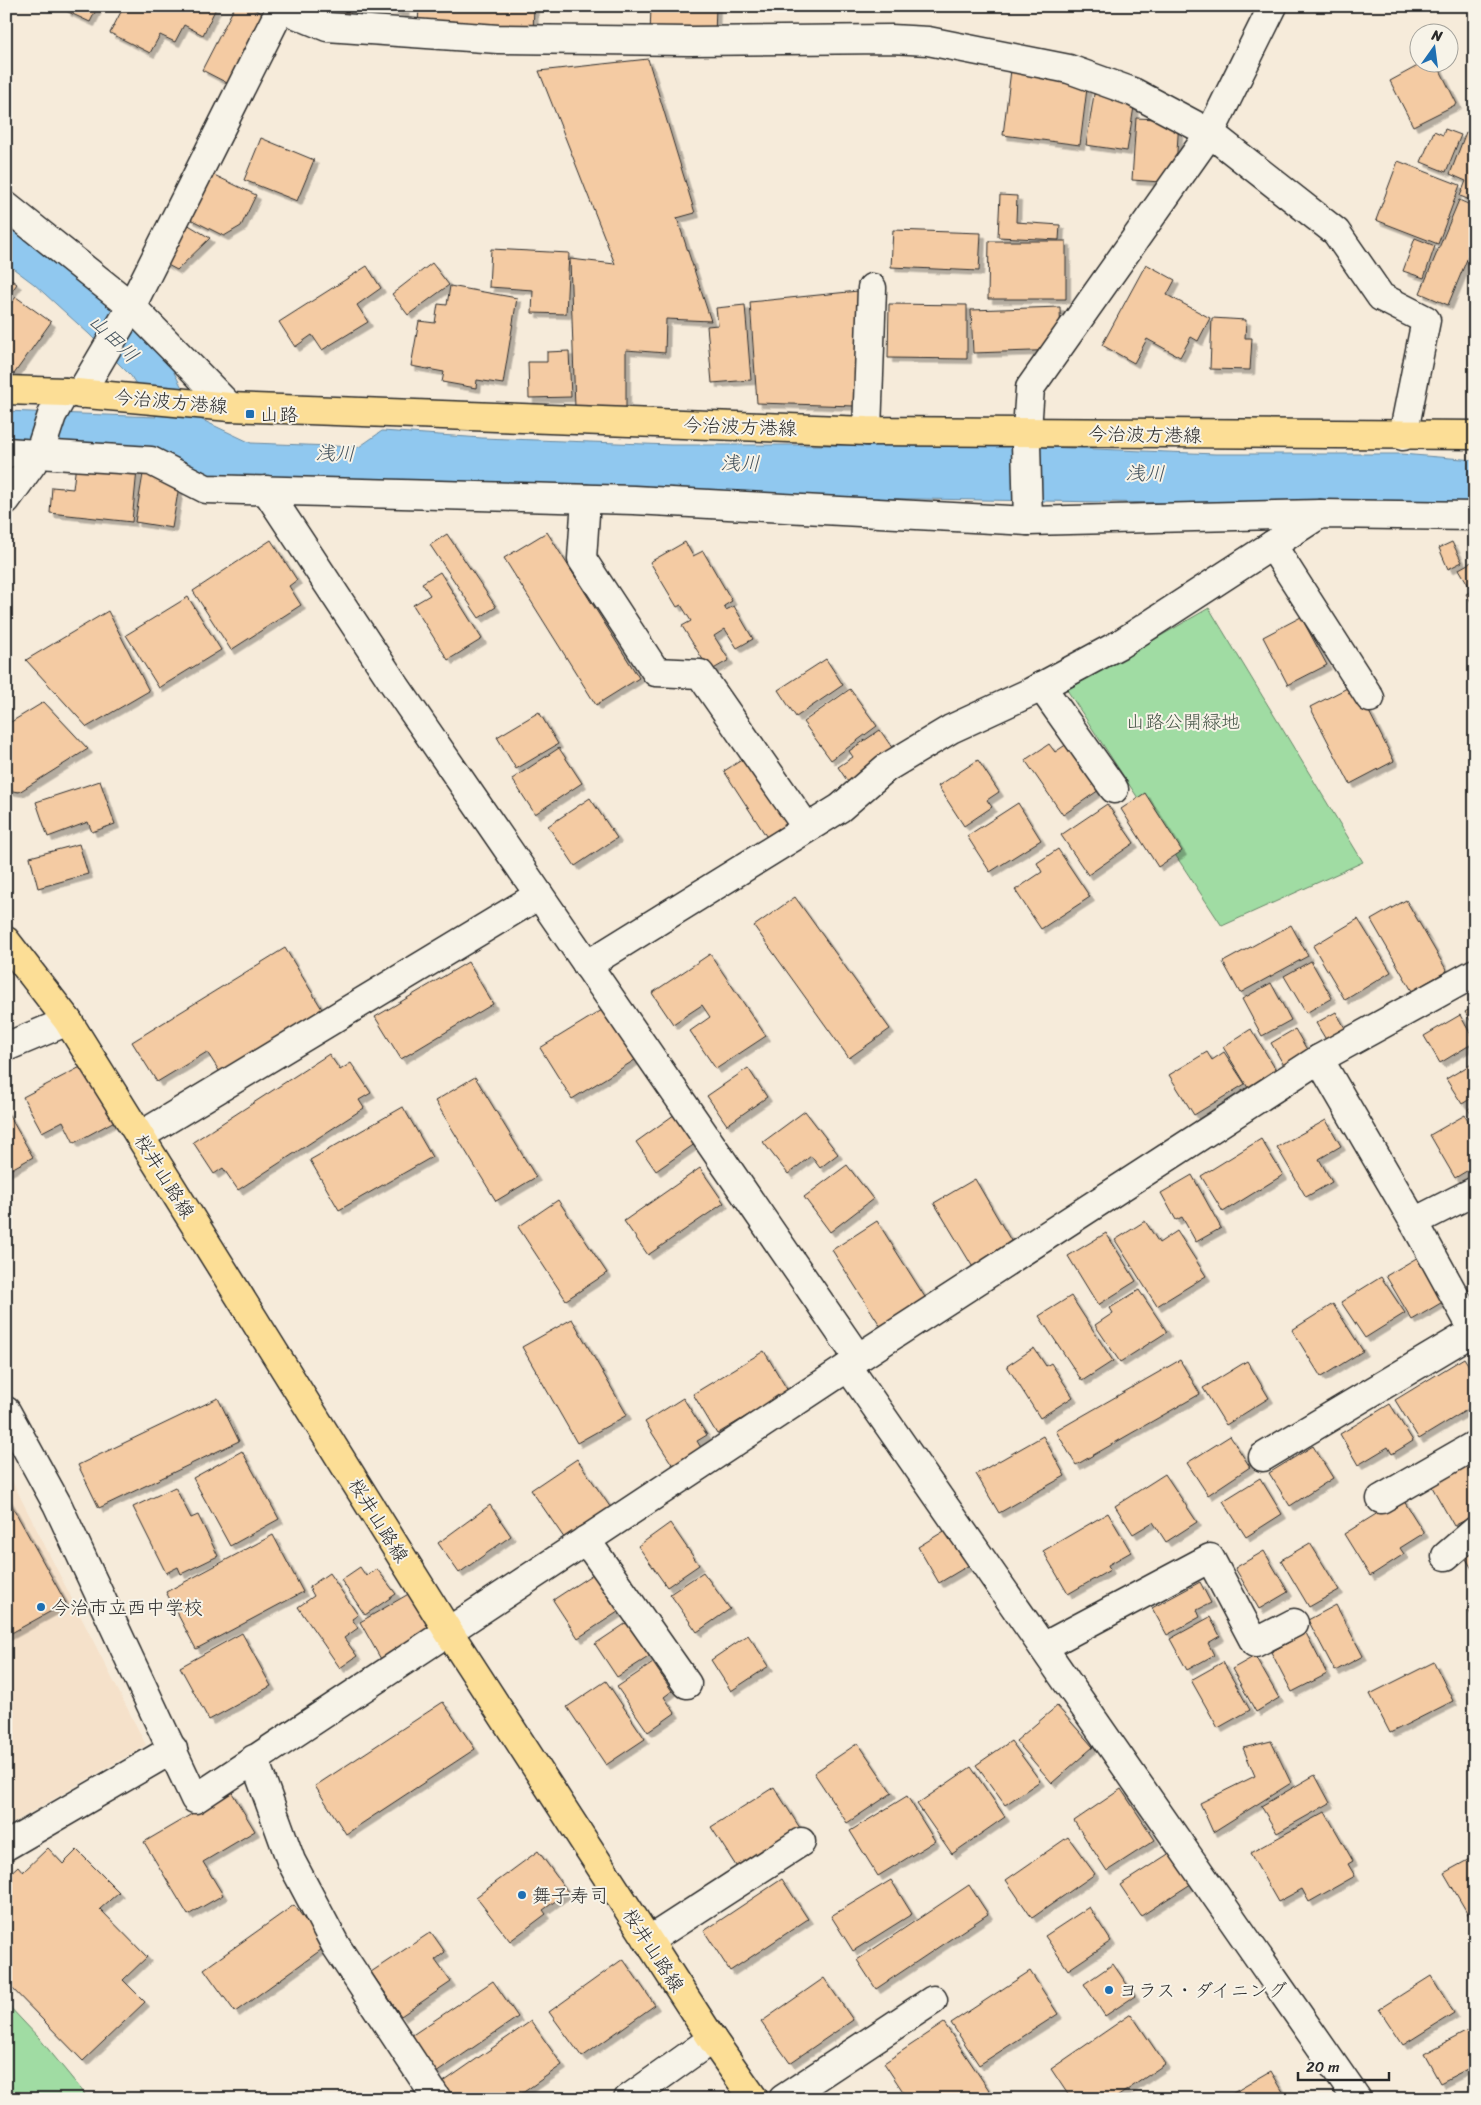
<svg xmlns="http://www.w3.org/2000/svg" width="1481" height="2105" font-family="Sriracha,'Klee One',sans-serif">
<style>
.built{fill:#f5e1ca}
.green{fill:#a0dca3;stroke:#668467}
.water{fill:#90c8ef;stroke:#6889a1}
.building{fill:#f4cba3;stroke:#2b2b2b;filter:url(#shadow)}
.lines{fill:none;stroke-linecap:round;stroke-linejoin:round}
.minor-casing{stroke:#2b2b2b;stroke-width:31}
.major-casing{stroke:#2b2b2b;stroke-width:31}
.minor{stroke:#f7f3e8;stroke-width:28}
.major{stroke:#fcde96;stroke-width:28}
.poi-dot{fill:#1f6fb2;stroke:#f7f3e8;stroke-width:2}
.labels{text-anchor:middle;stroke-width:4;stroke-linejoin:round;paint-order:stroke}
.street-label{font-size:19px;fill:#2b2b2b;stroke:#f7f3e8}
.poi-label{font-size:19px;fill:#2b2b2b;stroke:#f7f3e8;text-anchor:start}
.park-label{font-size:19px;fill:#485749;stroke:#f7f3e8}
.water-label{font-size:20px;font-style:italic;fill:#44525c;stroke:#f7f3e8}
</style>
<defs>
<filter id="shadow"><feDropShadow dx="4.5" dy="4.5" stdDeviation="0" flood-color="#0004"/></filter>
</defs>
<rect width="100%" height="100%" fill="#f6ebda"/>
<filter id="ink" filterUnits="userSpaceOnUse"><feTurbulence type="fractalNoise" baseFrequency=".02" numOctaves="2"/><feDisplacementMap in="SourceGraphic" scale="10" xChannelSelector="R" yChannelSelector="G"/><feConvolveMatrix kernelMatrix="1 2 1 2 8 2 1 2 1" color-interpolation-filters="sRGB"/></filter>
<g filter="url(#ink)">
<path class="built" d="M6 1469 146 1745 6 1827Z"/>
<g class="green">
<path d="M1209 608 1363 862 1222 926 1067 690Z"/>
<path d="M6 2003 39 2038 89 2099H6Z"/>
</g>
<path class="water" d="M6 218 96 288 169 363 198 418 251 443 359 447 382 431 482 438 671 445H999L1215 454H1401L1475 460V508L735 496 201 480 6 444V411L156 417 131 376 89 334 34 284 6 263Z"/>
<g class="building">
<path d="M69 6H98L90 22 66 11Z"/>
<path d="M124 6H213L216 8 203 35 184 25 175 42 160 35 150 53 110 33Z"/>
<path d="M235 6H248L267 16 231 85 202 70Z"/>
<path d="M319 6H353L348 18Z"/>
<path d="M376 6H405L404 13Z"/>
<path d="M419 6H534L533 33 418 25Z"/>
<path d="M651 6H716L715 36 650 35Z"/>
<path d="M648 59 695 213 677 218 711 321 666 319 665 353 626 350V413L575 408 570 259 615 264 539 71Z"/>
<path d="M1425 62H1436L1457 104 1413 126 1390 81Z"/>
<path d="M1011 70 1088 80 1080 145 1003 135Z"/>
<path d="M1094 94 1135 100 1127 151 1086 145Z"/>
<path d="M1136 118 1179 120 1175 183 1132 180Z"/>
<path d="M1445 129 1461 135 1446 172 1421 162 1434 131 1443 135Z"/>
<path d="M1466 132 1475 135V202L1460 196 1466 181 1450 174Z"/>
<path d="M261 138 314 160 297 201 244 180Z"/>
<path d="M1398 161 1460 185 1438 244 1376 220Z"/>
<path d="M212 174 256 195 241 226 224 236 190 219Z"/>
<path d="M1000 195 1017 196 1016 222 1060 225 1059 240 998 237Z"/>
<path d="M1459 200 1475 207V240L1448 305 1420 293Z"/>
<path d="M182 221 210 238 177 270 162 262Z"/>
<path d="M893 230 981 233 979 271 891 267Z"/>
<path d="M1415 238 1435 246 1424 278 1403 271Z"/>
<path d="M989 241H1066V299H988Z"/>
<path d="M491 249 569 253 566 314 532 313 533 290 489 287Z"/>
<path d="M432 263 449 285 408 315 392 294Z"/>
<path d="M1146 264 1175 280 1167 295 1210 318 1198 341 1191 337 1180 357 1147 339 1134 363 1102 345Z"/>
<path d="M367 266 381 288 357 305 368 322 322 350 312 335 295 347 279 322Z"/>
<path d="M6 276 17 284 6 299Z"/>
<path d="M450 286 517 298 503 384 477 380 476 388 442 382 444 372 411 366 419 321 435 323 438 304 447 305Z"/>
<path d="M858 291 855 406 757 403 750 302Z"/>
<path d="M16 297 51 322 14 374 6 369V310Z"/>
<path d="M889 304 967 305V359L888 358Z"/>
<path d="M745 305 751 380 712 383 707 326 718 325 716 308Z"/>
<path d="M1060 307 1061 350 973 353 971 310Z"/>
<path d="M1212 318 1246 320 1245 338H1252L1250 370 1210 369Z"/>
<path d="M569 351 571 397 529 398 528 362H547V352Z"/>
<path d="M76 464 137 470 132 522 50 513 52 487 73 489Z"/>
<path d="M143 474 180 480 172 528 135 522Z"/>
<path d="M547 532 639 678 596 705 504 558Z"/>
<path d="M447 534 496 607 479 618 430 545Z"/>
<path d="M271 540 297 580 289 586 301 605 231 650 193 591Z"/>
<path d="M685 542 693 556 703 551 732 601 724 606 726 610 734 606 753 639 737 648 725 629 714 636 729 660 710 671 682 626 691 621 681 605 677 607 650 562Z"/>
<path d="M1452 542 1462 562 1448 569 1439 548Z"/>
<path d="M1475 560V608L1466 594 1472 591 1459 569Z"/>
<path d="M440 572 482 639 448 660 413 605 430 595 422 583Z"/>
<path d="M188 597 221 650 159 688 126 635Z"/>
<path d="M108 611 149 691 87 727 26 660Z"/>
<path d="M1301 617 1327 665 1288 685 1263 637Z"/>
<path d="M826 659 843 685 796 717 778 690Z"/>
<path d="M1355 684 1394 761 1350 784 1310 707Z"/>
<path d="M850 689 877 726 831 760 803 722Z"/>
<path d="M44 702 88 749 19 792 6 790V725Z"/>
<path d="M539 712 558 744 516 769 497 737Z"/>
<path d="M880 730 899 758 852 788 838 767 853 757 849 751Z"/>
<path d="M1049 744 1055 752 1067 744 1099 790 1063 815 1025 760Z"/>
<path d="M559 748 582 783 535 814 512 779Z"/>
<path d="M748 756 794 827 770 842 724 771Z"/>
<path d="M978 760 999 792 987 800 992 807 964 826 938 786Z"/>
<path d="M100 781 115 824 92 832 88 822 48 837 36 802Z"/>
<path d="M1145 793 1182 851 1158 867 1121 809Z"/>
<path d="M590 798 617 838 575 866 548 826Z"/>
<path d="M1018 803 1041 840 990 872 967 836Z"/>
<path d="M1107 804 1134 843 1088 875 1061 835Z"/>
<path d="M79 844 88 874 38 888 30 857Z"/>
<path d="M1058 849 1090 897 1041 929 1015 890 1042 872 1037 863Z"/>
<path d="M795 897 890 1029 849 1058 754 926Z"/>
<path d="M1406 900 1447 971 1412 991 1371 920Z"/>
<path d="M1358 919 1391 972 1345 1000 1313 946Z"/>
<path d="M1291 925 1308 956 1240 993 1223 962Z"/>
<path d="M285 948 325 1014 223 1077 207 1052 157 1082 132 1042Z"/>
<path d="M710 954 766 1036 716 1069 690 1031 710 1017 702 1005 673 1024 652 993Z"/>
<path d="M1311 961 1332 998 1306 1013 1284 976Z"/>
<path d="M468 962 493 1004 401 1059 375 1017Z"/>
<path d="M1271 983 1291 1020 1262 1036 1242 999Z"/>
<path d="M1475 1006V1028L1465 1012Z"/>
<path d="M607 1007 638 1058 572 1099 540 1048Z"/>
<path d="M1336 1012 1350 1037 1331 1048 1316 1023Z"/>
<path d="M1460 1015 1475 1042 1440 1063 1424 1036Z"/>
<path d="M1251 1029 1281 1078 1253 1096 1223 1047Z"/>
<path d="M1295 1029 1313 1060 1289 1074 1271 1043Z"/>
<path d="M1207 1052 1212 1060 1224 1052 1245 1084 1194 1115 1169 1075Z"/>
<path d="M329 1054 340 1070 351 1063 371 1093 359 1100 364 1108 238 1190 223 1168 214 1174 193 1142Z"/>
<path d="M92 1061 122 1117 74 1143 63 1121 42 1132 23 1097Z"/>
<path d="M1475 1062V1096L1462 1104 1446 1079Z"/>
<path d="M748 1068 767 1097 727 1125 707 1096Z"/>
<path d="M475 1077 536 1177 496 1201 435 1101Z"/>
<path d="M1475 1105V1122L1468 1109Z"/>
<path d="M403 1107 432 1157 339 1210 310 1160Z"/>
<path d="M6 1110 33 1157 6 1172Z"/>
<path d="M805 1111 838 1154 820 1168 811 1156 788 1174 763 1142Z"/>
<path d="M678 1112 699 1141 656 1171 636 1142Z"/>
<path d="M1465 1115 1475 1132V1166L1455 1178 1430 1135Z"/>
<path d="M1326 1120 1341 1146 1319 1159 1332 1182 1306 1197 1277 1147Z"/>
<path d="M1261 1139 1283 1175 1223 1212 1201 1176Z"/>
<path d="M847 1165 873 1199 830 1232 804 1197Z"/>
<path d="M700 1168 724 1203 648 1255 624 1221Z"/>
<path d="M1192 1175 1221 1228 1196 1242 1182 1217 1176 1220 1161 1193Z"/>
<path d="M975 1179 1014 1246 974 1269 934 1203Z"/>
<path d="M558 1200 607 1273 566 1300 518 1227Z"/>
<path d="M877 1221 930 1305 885 1333 832 1250Z"/>
<path d="M1145 1221 1159 1243 1177 1231 1206 1276 1157 1306 1115 1240Z"/>
<path d="M1106 1233 1136 1281 1098 1305 1068 1256Z"/>
<path d="M1425 1253 1451 1297 1412 1320 1386 1276Z"/>
<path d="M1381 1277 1405 1313 1365 1338 1341 1302Z"/>
<path d="M1139 1290 1167 1332 1120 1362 1095 1325 1113 1313 1110 1308Z"/>
<path d="M1071 1296 1113 1361 1082 1381 1039 1316Z"/>
<path d="M1333 1304 1363 1351 1321 1377 1292 1330Z"/>
<path d="M572 1319 627 1415 577 1443 522 1347Z"/>
<path d="M1034 1348 1046 1366 1051 1363 1073 1397 1040 1418 1007 1366Z"/>
<path d="M764 1351 788 1391 717 1434 693 1394Z"/>
<path d="M1464 1358 1475 1375V1405L1419 1439 1395 1400Z"/>
<path d="M1180 1360 1200 1394 1076 1465 1056 1431Z"/>
<path d="M1247 1361 1269 1398 1226 1425 1203 1388Z"/>
<path d="M218 1398 239 1441 99 1508 78 1465Z"/>
<path d="M683 1398 707 1435 697 1441 703 1451 675 1469 645 1422Z"/>
<path d="M1390 1404 1413 1441 1392 1454 1388 1447 1358 1465 1340 1434Z"/>
<path d="M1043 1436 1065 1476 999 1513 976 1474Z"/>
<path d="M1230 1436 1250 1467 1208 1495 1187 1463Z"/>
<path d="M1313 1446 1333 1478 1290 1506 1269 1473Z"/>
<path d="M242 1451 279 1519 230 1546 193 1478Z"/>
<path d="M1475 1454V1515L1454 1526 1427 1478Z"/>
<path d="M577 1459 613 1511 567 1542 531 1490Z"/>
<path d="M1165 1474 1197 1522 1166 1542 1153 1522 1133 1534 1115 1506Z"/>
<path d="M1260 1478 1282 1514 1246 1537 1223 1501Z"/>
<path d="M175 1487 191 1518 198 1515 218 1556 181 1574 178 1567 166 1573 133 1507Z"/>
<path d="M6 1495 66 1603 6 1636Z"/>
<path d="M1402 1498 1424 1533 1400 1548 1404 1554 1370 1576 1344 1534Z"/>
<path d="M490 1505 511 1536 459 1573 438 1543Z"/>
<path d="M1108 1513 1131 1552 1108 1565 1110 1570 1068 1594 1043 1551Z"/>
<path d="M670 1523 699 1565 667 1587 638 1546Z"/>
<path d="M954 1525 976 1561 939 1583 918 1547Z"/>
<path d="M273 1535 303 1592 196 1649 166 1592Z"/>
<path d="M1310 1543 1339 1590 1309 1607 1281 1560Z"/>
<path d="M1475 1544V1574L1462 1552Z"/>
<path d="M1264 1551 1288 1592 1259 1609 1235 1568Z"/>
<path d="M360 1567 366 1576 377 1569 396 1594 365 1615 341 1580Z"/>
<path d="M596 1572 621 1610 578 1638 553 1600Z"/>
<path d="M703 1572 730 1609 697 1632 670 1594Z"/>
<path d="M329 1573 358 1615 352 1619 358 1628 344 1638 357 1656 340 1668 298 1607 314 1596 309 1587Z"/>
<path d="M1200 1582 1211 1603 1197 1610 1200 1617 1167 1635 1152 1608Z"/>
<path d="M412 1592 434 1631 382 1661 360 1622Z"/>
<path d="M1336 1605 1363 1656 1335 1671 1308 1620Z"/>
<path d="M1475 1606V1621L1468 1610Z"/>
<path d="M1210 1617 1220 1636 1208 1643 1214 1655 1187 1670 1170 1639Z"/>
<path d="M631 1620 653 1654 617 1677 595 1644Z"/>
<path d="M242 1633 271 1686 209 1720 180 1667Z"/>
<path d="M1306 1633 1327 1674 1292 1692 1271 1652Z"/>
<path d="M748 1635 769 1666 731 1691 711 1660Z"/>
<path d="M1255 1656 1279 1698 1256 1712 1232 1669Z"/>
<path d="M1223 1662 1250 1710 1218 1728 1191 1680Z"/>
<path d="M1434 1662 1453 1701 1390 1733 1370 1694Z"/>
<path d="M653 1663 672 1691 664 1697 675 1713 648 1732 617 1687Z"/>
<path d="M606 1681 645 1739 606 1765 567 1707Z"/>
<path d="M443 1702 475 1749 346 1834 315 1786Z"/>
<path d="M1057 1706 1093 1747 1052 1783 1016 1741Z"/>
<path d="M1011 1741 1040 1781 1005 1805 976 1765Z"/>
<path d="M1271 1741 1291 1783 1213 1832 1200 1803 1255 1776 1243 1748Z"/>
<path d="M858 1743 892 1793 847 1823 814 1773Z"/>
<path d="M971 1767 1005 1817 952 1854 917 1804Z"/>
<path d="M1315 1775 1330 1803 1277 1833 1261 1806Z"/>
<path d="M774 1787 800 1828 738 1869 711 1827Z"/>
<path d="M1121 1789 1155 1840 1107 1871 1074 1821Z"/>
<path d="M231 1791 255 1831 203 1862 223 1895 188 1915 144 1842Z"/>
<path d="M907 1796 935 1841 878 1876 850 1831Z"/>
<path d="M1325 1812 1353 1861 1348 1864 1355 1876 1309 1902 1302 1889 1278 1902 1250 1853Z"/>
<path d="M1068 1837 1095 1874 1032 1918 1006 1880Z"/>
<path d="M48 1848 63 1864 77 1850 119 1892 100 1909 147 1957 123 1980 145 2002 83 2061 6 1982V1877L18 1866 23 1872Z"/>
<path d="M1176 1849 1197 1880 1141 1916 1120 1885Z"/>
<path d="M538 1851 568 1892 543 1910 546 1914 510 1941 476 1897Z"/>
<path d="M1475 1856V1926L1444 1873Z"/>
<path d="M782 1879 808 1919 730 1971 704 1931Z"/>
<path d="M891 1880 912 1914 853 1951 831 1916Z"/>
<path d="M969 1885 988 1914 876 1989 857 1960Z"/>
<path d="M294 1905 325 1947 235 2012 204 1969Z"/>
<path d="M1089 1907 1111 1941 1068 1970 1045 1936Z"/>
<path d="M431 1932 445 1952 435 1960 451 1982 401 2016 371 1972Z"/>
<path d="M623 1959 655 2005 582 2057 549 2012Z"/>
<path d="M1113 1964 1135 1996 1105 2016 1084 1984Z"/>
<path d="M1030 1971 1058 2014 979 2065 951 2023Z"/>
<path d="M1431 1976 1454 2013 1403 2045 1379 2009Z"/>
<path d="M824 1978 853 2020 790 2063 761 2022Z"/>
<path d="M493 1981 518 2017 436 2073 411 2036Z"/>
<path d="M1131 2014 1165 2064 1114 2099H1071L1051 2069Z"/>
<path d="M531 2021 562 2065 514 2099H453L442 2083Z"/>
<path d="M944 2023 995 2099H908L884 2063Z"/>
<path d="M1473 2028 1475 2065 1440 2083 1424 2054Z"/>
<path d="M1271 2071 1287 2099H1223Z"/>
</g>
<g class="lines">
<g class="minor-casing">
<g id="minor">
<path d="M281 8 327 27 498 39 689 41 891 39 928 41 1069 69 1133 92 1210 133 1336 232 1381 297 1426 320 1403 436"/>
<path d="M6 206 131 306 230 407"/>
<path d="M80 394 130 309 282 6"/>
<path d="M867 431 872 288"/>
<path d="M6 452 151 461 206 489 634 500 1028 521 1320 514 1475 516"/>
<path d="M266 490 390 678 858 1358"/>
<path d="M586 499 582 559 656 672 700 674 807 828"/>
<path d="M6 500 39 454 52 415 65 392"/>
<path d="M1028 521 1026 443 1030 388 1210 133 1273 6"/>
<path d="M1272 545 1370 698"/>
<path d="M1041 686 1114 789"/>
<path d="M587 965 840 808 886 768 951 729 1031 692 1120 644 1320 514"/>
<path d="M6 1047 68 1021"/>
<path d="M1319 1059 1414 1222 1475 1333"/>
<path d="M140 1136 539 895"/>
<path d="M1414 1222 1475 1191"/>
<path d="M848 1367 1357 2099"/>
<path d="M6 1411 57 1504 195 1799 848 1367 858 1358 1319 1059 1475 973"/>
<path d="M1263 1457 1474 1331"/>
<path d="M1381 1499 1475 1445"/>
<path d="M586 1540 687 1684"/>
<path d="M1446 1556 1475 1531"/>
<path d="M1043 1647 1210 1558 1255 1643 1294 1623"/>
<path d="M254 1759 291 1861 336 1946 437 2099"/>
<path d="M6 1846 173 1749"/>
<path d="M648 1941 801 1842"/>
<path d="M628 2099 712 2039"/>
<path d="M783 2099 933 2000"/>
</g>
</g>
<g class="major-casing">
<g id="major">
<path d="M6 390 65 392 230 407 867 431 1475 435"/>
<path d="M6 941 68 1021 448 1631 712 2039 754 2099"/>
</g>
</g>
<use href="#minor" class="minor"/>
<use href="#major" class="major"/>
</g>
</g>
<g class="poi-dot">
<rect x="245" y="409" width="10" height="10" rx="2.5"/>
<circle cx="41" cy="1607" r="5"/>
<circle cx="522" cy="1895" r="5"/>
<circle cx="1109" cy="1990" r="5"/>
</g>
<g class="labels">
<g class="street-label">
<text transform="translate(171 401) rotate(5)" y="7">今治波方港線</text>
<text transform="translate(740 426) rotate(2)" y="7">今治波方港線</text>
<text transform="translate(1145 434) rotate(1)" y="7">今治波方港線</text>
<text transform="translate(165 1176) rotate(58)" y="7">桜井山路線</text>
<text transform="translate(379 1520) rotate(58)" y="7">桜井山路線</text>
<text transform="translate(654 1950) rotate(57)" y="7">桜井山路線</text>
</g>
<g class="poi-label">
<text x="260" y="421">山路</text>
<text x="51" y="1614">今治市立西中学校</text>
<text x="532" y="1902">舞子寿司</text>
<text x="1119" y="1997">ヨラス・ダイニング</text>
</g>
<g class="park-label">
<text x="1183" y="728">山路公開緑地</text>
</g>
<g class="water-label">
<text transform="translate(114 338) rotate(44)" y="7">山田川</text>
<text transform="translate(335 453) rotate(1)" y="7">浅川</text>
<text transform="translate(740 463) rotate(1)" y="7">浅川</text>
<text transform="translate(1145 473) rotate(1)" y="7">浅川</text>
</g>
</g>
<rect width="1481" height="2105" fill="none" stroke="#f7f3e8" stroke-width="25"/>
<rect x="12" y="12" width="1456" height="2080" fill="none" stroke="#2b2b2b" stroke-width="2" filter="url(#ink)"/>
<g transform="translate(1434 48) rotate(14)"><circle r="24" fill="#f7f3e8" stroke="#a5a39c"/>
<path d="M0-4L9 19L0 12L-9 19Z" fill="#1f6fb2"/>
<text y="-8" font-size="14" font-weight="bold" text-anchor="middle" fill="#2b2b2b">N</text>
</g>
<path d="M1298 2072v8h91v-8" fill="none" stroke="#2b2b2b" stroke-width="2.5"/>
<text x="1306" y="2072" font-size="15" fill="#2b2b2b" stroke="#f7f3e8" stroke-width="4" paint-order="stroke">20 m</text>
</svg>
